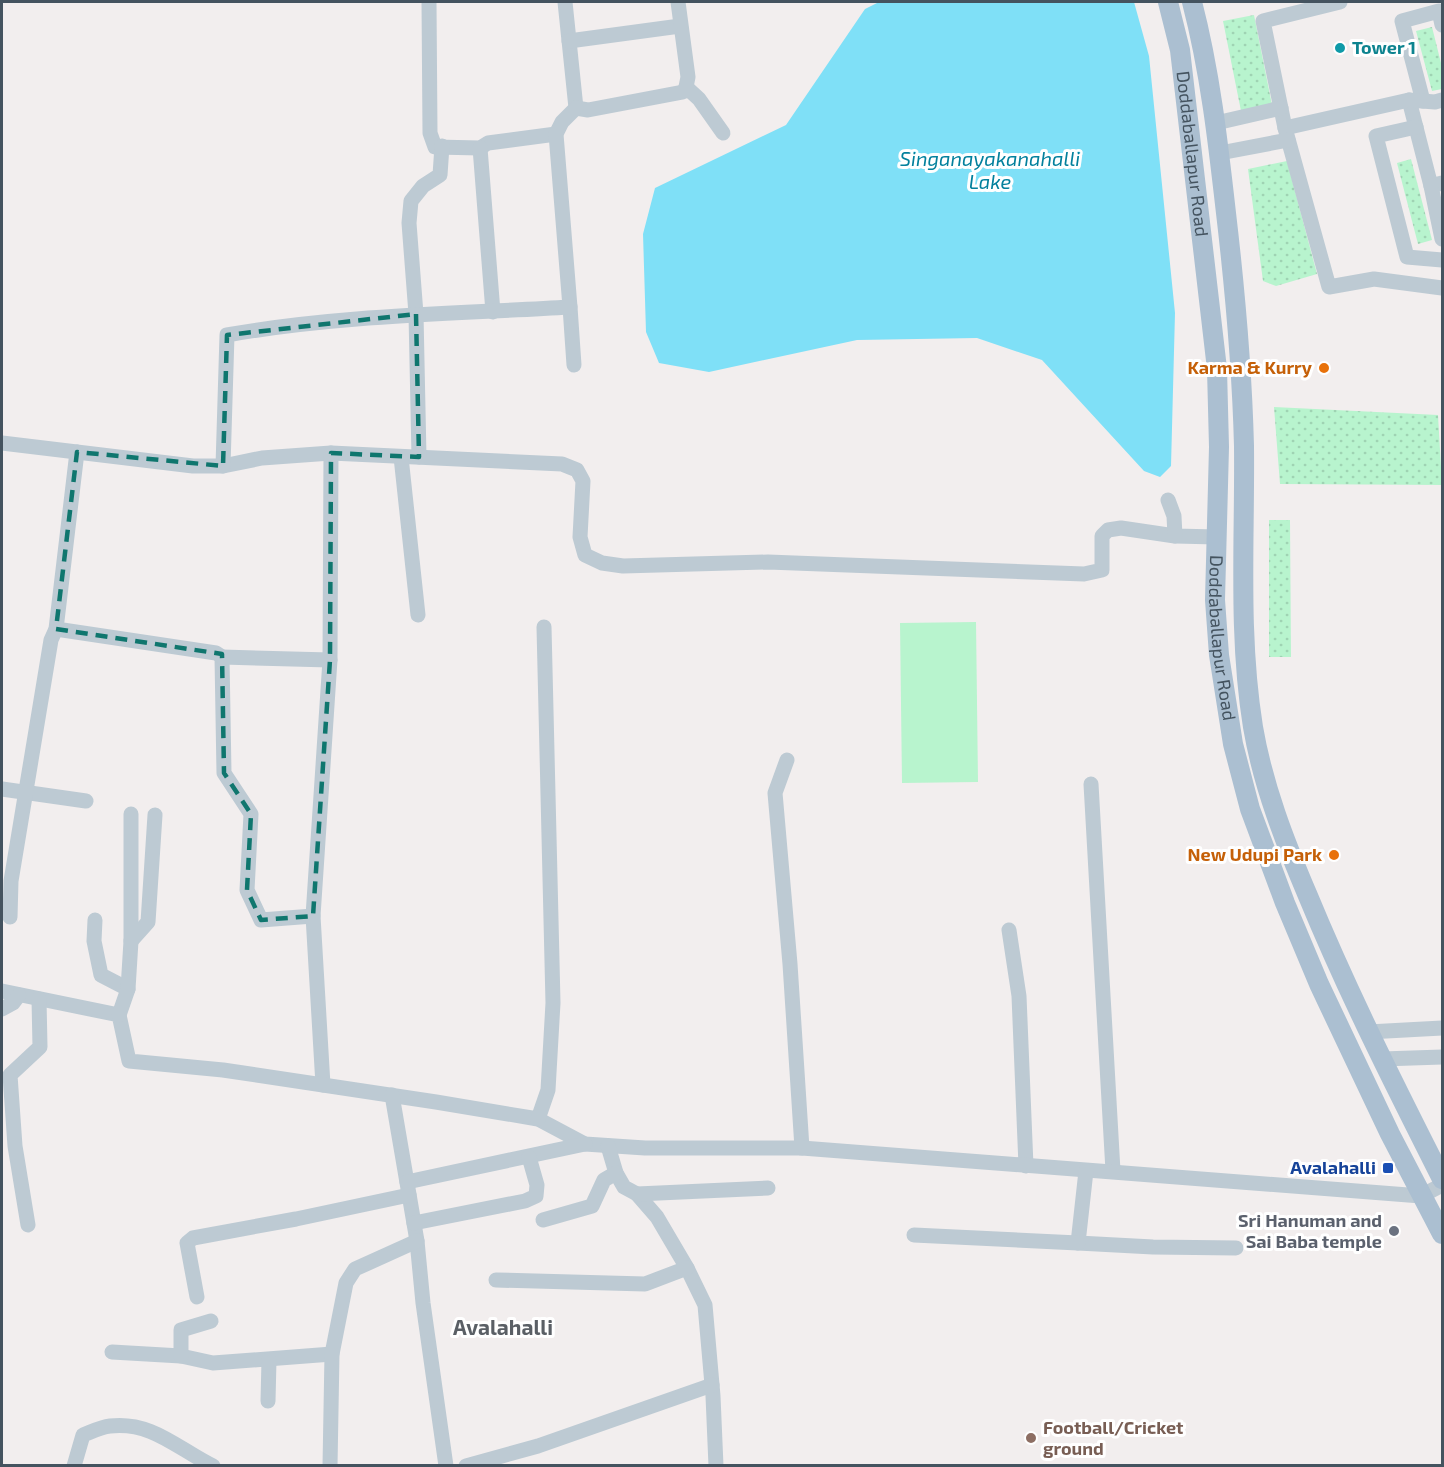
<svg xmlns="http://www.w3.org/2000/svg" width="1444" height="1467" font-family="'Exo 2',sans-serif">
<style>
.green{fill:url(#green-dots)}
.pitch{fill:#b8f4ce}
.water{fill:#7fe0f7}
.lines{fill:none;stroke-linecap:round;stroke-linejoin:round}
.minor{stroke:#bdcad3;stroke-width:15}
.major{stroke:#abbfd1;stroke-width:20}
.marked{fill:none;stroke:#0f766e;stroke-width:4.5;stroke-dasharray:12 8;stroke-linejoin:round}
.culture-dot{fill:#0f9aa8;stroke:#fff;stroke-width:2}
.food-dot{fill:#e8710a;stroke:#fff;stroke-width:2}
.transit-dot{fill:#1a4fb4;stroke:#fff;stroke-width:2}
.worship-dot{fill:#6b7280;stroke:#fff;stroke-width:2}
.education-dot{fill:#8d6e63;stroke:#fff;stroke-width:2}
.labels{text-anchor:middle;stroke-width:6;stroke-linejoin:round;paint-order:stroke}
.culture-label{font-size:18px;font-weight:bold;fill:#0d838f;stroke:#fff;text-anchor:start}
.street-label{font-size:18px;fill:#44535f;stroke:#fff}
.food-label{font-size:18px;font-weight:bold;fill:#c56008;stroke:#fff;text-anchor:end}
.transit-label{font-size:18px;font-weight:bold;fill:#164399;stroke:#fff;text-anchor:end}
.worship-label{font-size:18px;font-weight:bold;fill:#5b616d;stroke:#fff;text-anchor:end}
.education-label{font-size:18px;font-weight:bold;fill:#785e54;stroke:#fff;text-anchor:start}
.water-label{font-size:20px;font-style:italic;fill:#03809d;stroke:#fff}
.quarter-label{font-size:21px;font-weight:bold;fill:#5a5f65;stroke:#fff}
</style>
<defs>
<pattern id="green-dots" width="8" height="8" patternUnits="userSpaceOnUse" patternTransform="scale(1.5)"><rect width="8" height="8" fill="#b8f4ce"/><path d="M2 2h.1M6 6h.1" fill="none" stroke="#9fd3b3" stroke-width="1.8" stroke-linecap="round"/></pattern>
</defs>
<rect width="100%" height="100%" fill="#f2eeee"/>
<g class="green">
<path d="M1254 15 1273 110 1242 116 1223 21Z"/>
<path d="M1432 27 1442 67V89L1432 91 1416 31Z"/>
<path d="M1411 159 1432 240 1418 244 1397 163Z"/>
<path d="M1287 161 1317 274 1276 286 1263 281 1248 169Z"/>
<path d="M1274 407 1438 415 1442 485 1280 484Z"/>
<path d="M1290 520 1291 657H1269V520Z"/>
</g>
<path class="pitch" d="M976 622 978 782 902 783 900 623Z"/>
<path class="water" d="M879 2H1134L1149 56 1175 313 1171 466 1160 477 1144 471 1042 360 977 338 857 340 709 372 659 363 646 332 643 234 655 188 786 125 865 9Z"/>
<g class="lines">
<g class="minor">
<path d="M429 2 430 133 435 147 480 148 488 143 556 134"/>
<path d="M565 2 576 108"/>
<path d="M1340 2 1263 21 1285 128 1329 287 1374 279 1442 288"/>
<path d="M569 41 680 26"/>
<path d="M686 87 699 99 723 133"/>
<path d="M1409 100 1431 186 1442 183"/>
<path d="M1423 101 1402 21 1439 11 1442 25"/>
<path d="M576 108 588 110 683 92 686 87 688 77 678 2"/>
<path d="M1216 123 1281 108"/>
<path d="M1416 127 1376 136 1407 257 1442 260"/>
<path d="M1285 128 1409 100 1435 102 1442 100"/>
<path d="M480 148 493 312"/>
<path d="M1220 153 1288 140"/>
<path d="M1431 186 1442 239"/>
<path d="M570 307 574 365"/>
<path d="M2 443 193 466H223L262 458 331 453 562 464 577 470 583 481 580 537 585 555 602 563 623 566 768 562 1084 574 1102 570V536L1108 530 1121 528 1175 536 1217 537"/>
<path d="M401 457 418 615"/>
<path d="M419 457 416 314 409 223 411 201 423 186 440 175 442 146"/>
<path d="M223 466 227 335C340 315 455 314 570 307L556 134 562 122 576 108"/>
<path d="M1168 500 1174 516 1175 536"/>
<path d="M56 629 216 653 222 657 224 773 251 814 247 890 261 920 313 916 330 660 331 453"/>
<path d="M222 657 330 660"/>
<path d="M787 760 775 793 790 964 802 1148"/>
<path d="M1091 784 1113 1171"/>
<path d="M2 789 86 801"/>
<path d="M313 916 323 1085"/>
<path d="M10 917 11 881 51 640 56 629 77 452"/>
<path d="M95 920 94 941 101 975 128 989"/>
<path d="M1009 930 1019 996 1026 1166"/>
<path d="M131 941 148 922 155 815"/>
<path d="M2 991 119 1015 129 1061 223 1070 436 1102 538 1119 585 1144 645 1148H802L1421 1196 1442 1185"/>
<path d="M2 1009 13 1003 19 995"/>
<path d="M119 1015 128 989 131 941V814"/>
<path d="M1368 1032 1442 1028"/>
<path d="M1382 1059 1442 1057"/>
<path d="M392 1095 417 1241 423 1303 446 1466"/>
<path d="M538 1119 548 1090 553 1003 544 627"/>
<path d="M608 1146 616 1173 624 1187 637 1194 657 1217 687 1268 705 1305 713 1396 716 1466"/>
<path d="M1086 1171 1078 1243 1153 1247 1236 1248"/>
<path d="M407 1182 585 1144"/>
<path d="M637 1194 768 1188"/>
<path d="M543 1220 592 1206 604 1180 616 1173"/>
<path d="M414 1223 525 1201 536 1196 537 1185 529 1157"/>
<path d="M28 1225 15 1146 10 1075 40 1047 39 999"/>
<path d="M914 1235 1078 1243"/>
<path d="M496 1280 645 1284 687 1268"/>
<path d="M197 1297 187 1243 193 1238 296 1219 409 1195"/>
<path d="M112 1352 181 1356 213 1363 332 1354"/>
<path d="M181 1356V1330L211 1321"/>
<path d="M268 1401 269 1360"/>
<path d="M74 1466 83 1435C91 1432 101 1427 110 1426 152 1421 178 1449 213 1466"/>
<path d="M330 1466 332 1354 346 1283 355 1269 417 1241"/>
<path d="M466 1466 538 1446 712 1385"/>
</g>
<g class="major">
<path id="s1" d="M1168 2 1180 50 1217 369 1219 447 1215 600 1219 655 1233 744 1250 809 1285 903 1319 984 1390 1134 1442 1234"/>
<path d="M1192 2C1210 71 1218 142 1226 213 1235 290 1242 368 1244 446 1245 540 1238 634 1253 727 1263 786 1285 842 1308 896 1348 993 1395 1086 1442 1179"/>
</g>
</g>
<path class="marked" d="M416 314 419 457 331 453 330 660 313 916 261 920 247 890 251 814 224 773 222 654 56 629 77 452 223 466 227 335Z"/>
<circle class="culture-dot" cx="1340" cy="48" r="6"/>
<g class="food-dot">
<circle cx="1324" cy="368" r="6"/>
<circle cx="1334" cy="855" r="6"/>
</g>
<rect class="transit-dot" x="1382" y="1162" width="12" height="12" rx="3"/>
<circle class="worship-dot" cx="1394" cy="1231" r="6"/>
<circle class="education-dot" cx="1031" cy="1438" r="6"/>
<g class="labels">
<g class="culture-label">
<text x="1352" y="54">Tower 1</text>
</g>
<g class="street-label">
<text dy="6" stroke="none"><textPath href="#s1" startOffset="154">Doddaballapur Road</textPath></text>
<text dy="6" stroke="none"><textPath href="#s1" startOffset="640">Doddaballapur Road</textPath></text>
</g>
<g class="food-label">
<text x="1312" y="374">Karma &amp; Kurry</text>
<text x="1322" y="861">New Udupi Park</text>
</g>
<g class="transit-label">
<text x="1376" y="1174">Avalahalli</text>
</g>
<g class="worship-label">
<text x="1382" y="1227">Sri Hanuman and<tspan x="1382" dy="21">Sai Baba temple</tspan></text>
</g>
<g class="education-label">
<text x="1043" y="1434">Football/Cricket<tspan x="1043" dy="21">ground</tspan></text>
</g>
<g class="water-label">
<text x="990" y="166">Singanayakanahalli<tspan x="990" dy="23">Lake</tspan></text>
</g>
<g class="quarter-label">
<text x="503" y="1335">Avalahalli</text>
</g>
</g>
<rect width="1444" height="1467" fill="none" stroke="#44535f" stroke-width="6"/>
</svg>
